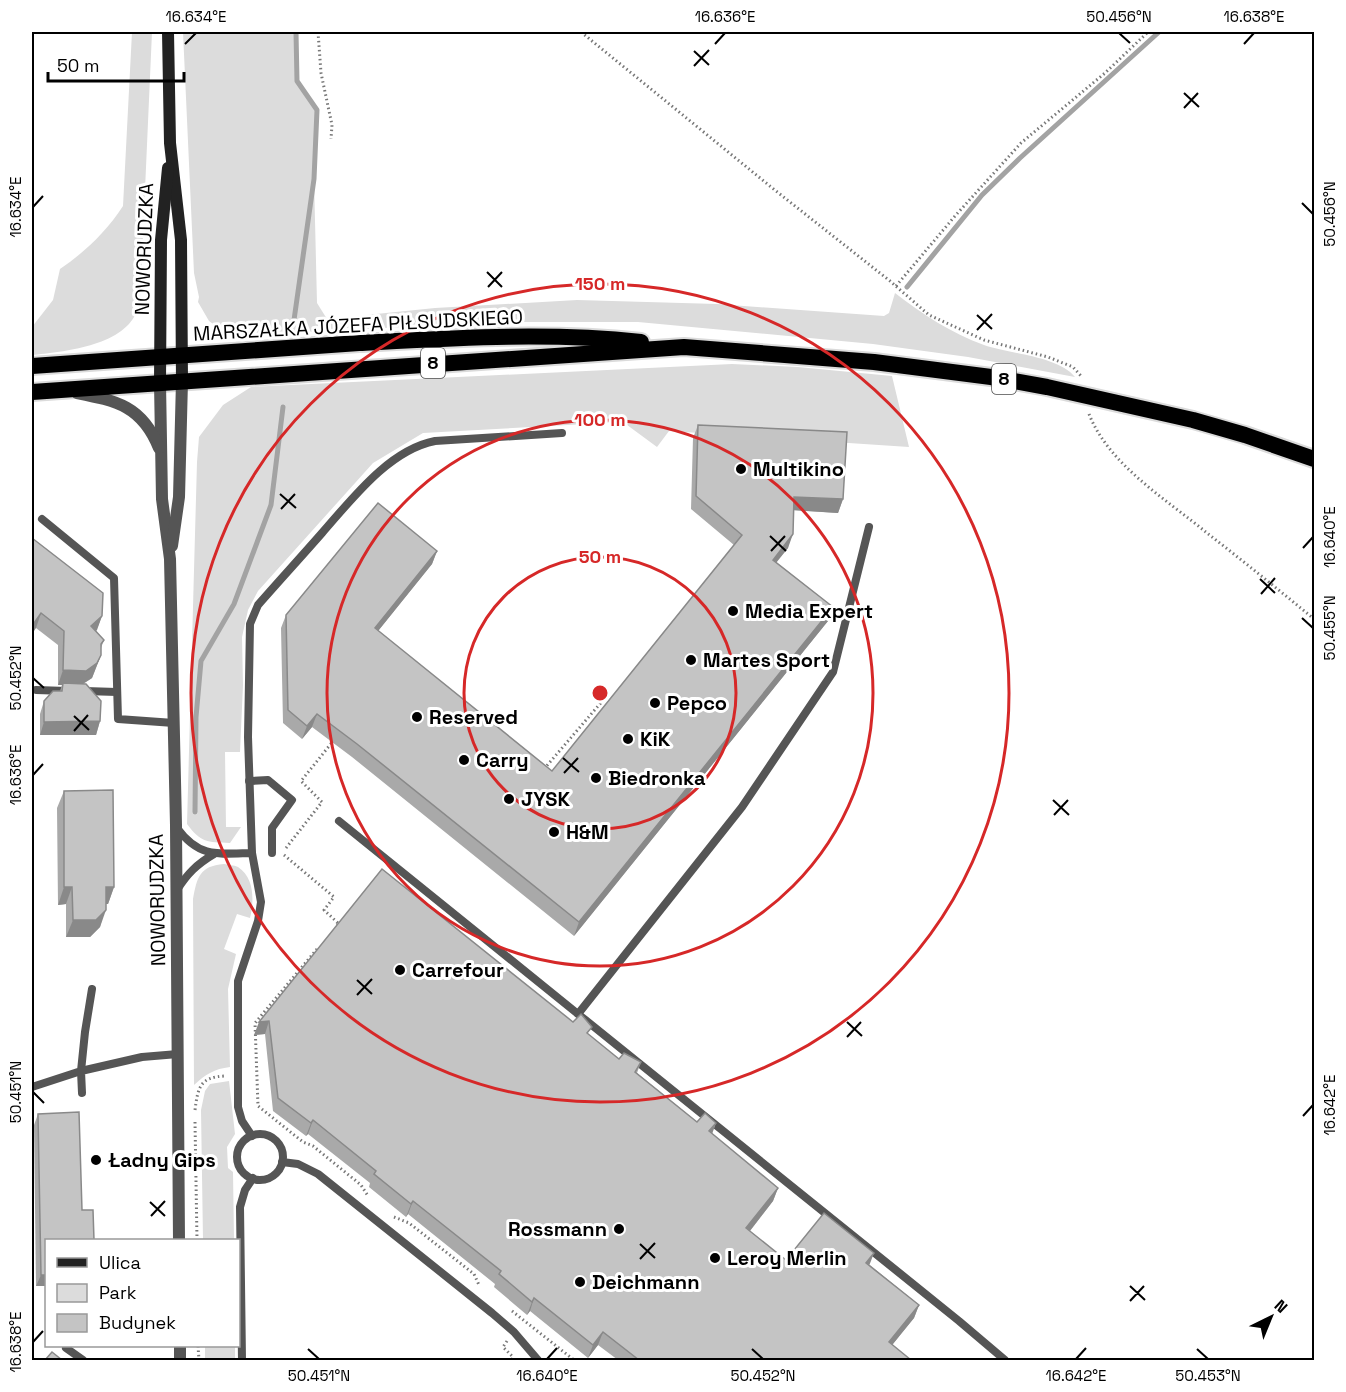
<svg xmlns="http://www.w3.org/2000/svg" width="1346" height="1392" font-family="'Space Grotesk',sans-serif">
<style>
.green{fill:#dcdcdc}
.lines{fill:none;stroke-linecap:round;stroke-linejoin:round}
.stream{stroke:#a3a3a3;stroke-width:5}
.trunk-casing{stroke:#dbdbdb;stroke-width:20}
.path{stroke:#777;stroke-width:3;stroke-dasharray:1.5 3;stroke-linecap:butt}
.service{stroke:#555;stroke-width:8}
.tertiary{stroke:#555;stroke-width:12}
.secondary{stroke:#222;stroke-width:12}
.trunk{stroke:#000;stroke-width:16}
.wall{fill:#a9a9a9}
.shaded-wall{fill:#898989}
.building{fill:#c4c4c4;stroke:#898989;stroke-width:1.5}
.ticks{fill:none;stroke:#000;stroke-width:2}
.ring{fill:none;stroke:#d62828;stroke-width:3}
.poi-dot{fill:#000;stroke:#fff;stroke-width:2}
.labels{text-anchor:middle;stroke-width:6;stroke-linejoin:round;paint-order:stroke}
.shield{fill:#fff;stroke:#4c4c4c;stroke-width:1.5}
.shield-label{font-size:18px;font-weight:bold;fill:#000}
.street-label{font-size:20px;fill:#000;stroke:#fff}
.poi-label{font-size:20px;font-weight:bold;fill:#000;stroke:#fff;text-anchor:start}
.centre{fill:#d62828;stroke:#fff;stroke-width:3}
.ring-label{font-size:18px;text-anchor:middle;font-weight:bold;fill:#d62828;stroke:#fff;stroke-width:6;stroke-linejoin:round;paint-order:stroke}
.neatline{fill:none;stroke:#000;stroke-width:2}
.ticks-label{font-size:15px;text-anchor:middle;fill:#000}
</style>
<rect width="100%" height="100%" fill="#fff"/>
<g class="green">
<path d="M132 32H152L141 280C140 291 141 303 136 313 122 346 63 352 32 355V327L53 300 60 269C85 252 106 232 123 206Z"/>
<path d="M183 32H297V81L317 110 314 179 317 303 327 319 435 308 577 300 717 304 884 316 889 313 895 293C922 314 951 333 984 345 1009 354 1058 356 1075 377L968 357 873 344 638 322H499L230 336 209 321 198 302 199 297 194 273Z"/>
<path d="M732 364 798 367 892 376 909 447 669 431 657 447 623 422 423 433 373 463 258 591 248 610 242 637 243 685 240 752H225L226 827H241L230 843C207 842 201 843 187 824L197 462 199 437 223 405 251 387Z"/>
<path d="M224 864C228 865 234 865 238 867 255 878 254 902 250 918L237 914 224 949 236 954 228 989 230 1067C214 1069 206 1074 194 1085L193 899C197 878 199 866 224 864Z"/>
<path d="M229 1081 235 1134 227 1147 228 1168 233 1172 234 1240H203L201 1110 205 1091 210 1084Z"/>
<rect x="205" y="1346" width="30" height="14"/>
</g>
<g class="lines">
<g class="stream">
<path d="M907 287 982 195 1020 158 1159 32"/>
<path d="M294 320 314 179 317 110 297 81 296 32"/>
<path d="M195 812 196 717 201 661 234 604 271 505 283 407"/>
</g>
<g class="trunk-casing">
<g id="trunk">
<path d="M32 366C141 358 250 350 359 343 453 338 548 332 641 342"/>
<path d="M32 392 684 347 874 362 991 377 1047 387 1193 420 1245 435 1314 459"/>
</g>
</g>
<g class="path">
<path d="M318 32 321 73 332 125 331 139"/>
<path d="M581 32 776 191 890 281 929 315 984 340 1048 357 1073 367 1081 376"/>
<path d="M896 286 955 216 1021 143 1105 73 1148 32"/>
<path d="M1089 414C1109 465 1166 499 1207 533 1243 561 1279 590 1314 619"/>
<path d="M544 769 605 698"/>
<path d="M286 848 322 802 301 781 334 740"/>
<path d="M284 855 334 897 324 910 339 924 337 926"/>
<path d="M317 949 255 1023 258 1106 303 1142 313 1146 361 1185 368 1196"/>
<path d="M195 1110C198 1087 200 1077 225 1076"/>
<path d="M195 1122 197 1240"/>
<path d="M394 1217 409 1223 474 1274 479 1285"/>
<path d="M512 1311 574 1360"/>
<path d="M507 1341 503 1347 513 1357 512 1360"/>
<path d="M198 1346 199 1360"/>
</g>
<g class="service">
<path d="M42 519 114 578 118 719 174 723"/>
<path d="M869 527 833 672 742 807 578 1014 959 1321 1005 1360"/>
<path d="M36 690 67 691"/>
<path d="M85 691 117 692"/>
<path d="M249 781 268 780 292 800 272 828V853"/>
<path d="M339 821 578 1014"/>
<path d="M177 828C199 858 218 854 252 853L261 902 258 921 238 981V1107L242 1121 252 1136"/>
<path d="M252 853 248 737 250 624 258 605C279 581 301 557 322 533 352 499 389 450 435 441L562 433"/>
<path d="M177 890C187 874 197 864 214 854"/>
<path d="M32 1087 81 1071 85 1032 92 989"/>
<path d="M82 1093 81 1071 142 1057 178 1054"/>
<circle cx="260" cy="1157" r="23"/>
<path d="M282 1162 298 1164 318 1174 492 1313 514 1332 538 1360"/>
<path d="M66 1348 83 1360"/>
<path d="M242 1360 240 1207 245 1190 253 1178"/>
</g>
<g class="tertiary">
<path d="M160 383 162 499 170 559 176 825 179 1240"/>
<path d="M77 393C117 401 142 406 159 448"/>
<path d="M172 546 179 497 182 381"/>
<path d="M180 1346V1360"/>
</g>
<g class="secondary">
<path d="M168 32 170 143 181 240 182 381"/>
<path d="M160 383 161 240 168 168"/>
</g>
<use href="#trunk" class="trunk"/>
</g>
<g class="wall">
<path d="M698 425 843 499 838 513 794 510 788 548 776 562 833 607 828 621 574 936 352 757 312 727 302 739 283 723 281 628 286 615 437 551 432 564 378 631 552 771 734 545 691 509 693 438Z"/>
<path d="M32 538 102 616 96 631 104 640 101 648V655L92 678 83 684 100 721 96 735H40V714L44 701 60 691 62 685H58V645L36 628Z"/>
<path d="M64 791 114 887 108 904H106L100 927 90 937H66V904L58 905 57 808Z"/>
<path d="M382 869 619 1059 641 1062 637 1073 697 1122 716 1123 712 1134 778 1188 773 1201 750 1231 786 1260 870 1265 919 1305 914 1318 892 1345 911 1360H618L598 1345 588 1358 530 1311 527 1315 494 1287 495 1284 408 1214 406 1217 369 1187 370 1183 308 1134 306 1136 273 1111 265 1034 254 1035Z"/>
<path d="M38 1114 46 1286H36L34 1125Z"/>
</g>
<g class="shaded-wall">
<path d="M794 497 843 499 838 513 790 510Z"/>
<path d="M793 534 788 548 768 573 773 560Z"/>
<path d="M437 551 432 564 370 641 375 628Z"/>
<path d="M833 607 828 621 574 936 579 922Z"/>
<path d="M41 613 36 628 32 634V626Z"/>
<path d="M102 616 97 630 86 641 91 626Z"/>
<path d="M101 655 92 678 81 685H58L63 670Z"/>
<path d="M317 714 312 727 302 739 307 726Z"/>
<path d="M100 721 96 735H40L44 722Z"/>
<path d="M64 887H72L66 904 58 905Z"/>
<path d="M106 887H114L108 904H100Z"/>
<path d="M106 910 100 927 90 937H66L73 920Z"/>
<path d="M269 1021 265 1034 254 1035 259 1022Z"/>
<path d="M313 1120 308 1134 306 1136 311 1123Z"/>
<path d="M716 1123 711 1136 709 1131Z"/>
<path d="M778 1188 773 1201 742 1241 746 1228Z"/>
<path d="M413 1201 408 1214 406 1217 411 1204Z"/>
<path d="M874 1253 869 1266 866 1263Z"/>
<path d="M41 1275H46V1286H36Z"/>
<path d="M534 1298 530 1311 527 1315 532 1302Z"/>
<path d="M919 1305 914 1318 884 1355 889 1342Z"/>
<path d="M603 1332 598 1345 588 1358 593 1345Z"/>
</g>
<g class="building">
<path d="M698 425 847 432 843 499 794 497 793 534 773 560 833 607 579 922 357 744 317 714 307 726 288 710 286 615 378 503 437 551 375 628 552 771 742 535 696 496Z"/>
<path d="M32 538 103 593 102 616 91 626 104 640 101 644V655L97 663 86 671 63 670 64 631 41 613 32 626Z"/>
<path d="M63 683 86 684 101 701 100 721 44 722V701L53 691H62Z"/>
<path d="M113 790 114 887H106V910L96 920H73L72 887H64V791Z"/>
<path d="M382 869 573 1022 581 1014 592 1027 587 1033 619 1059 624 1053 641 1062 635 1072 697 1122 705 1113 716 1123 709 1131 778 1188 746 1228 786 1260 824 1213 874 1253 866 1263 919 1305 889 1342 911 1360H639L603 1332 593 1345 534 1298 532 1302 499 1274 501 1271 413 1201 411 1204 374 1174 376 1171 313 1120 311 1123 278 1098 269 1021 259 1022Z"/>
<path d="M79 1112 82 1210H93L94 1240H46V1275H41L38 1114Z"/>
<path d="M52 1352 62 1360H45Z"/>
</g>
<path class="ticks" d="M1119 33 1130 43M185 44 196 33M715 44 725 33M1244 44 1254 33M694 51 709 65M694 66 709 50M1184 93 1199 107M1184 108 1198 93M1302 203 1313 214M33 207 43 196M487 272 502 287M488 287 502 272M977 315 992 329M977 330 992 314M280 494 296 508M281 509 295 494M770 536 786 551M1303 548 1313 537M771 551 785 536M1260 579 1275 593M1261 594 1275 578M1302 618 1313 628M33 678 44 688M74 716 89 730M74 731 88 715M563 758 579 772M564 773 578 758M33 775 43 764M1053 800 1069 815M1054 815 1068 800M357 980 372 994M357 995 372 979M847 1022 862 1036M847 1037 861 1022M33 1092 44 1103M1303 1116 1313 1105M150 1202 165 1216M151 1216 165 1201M640 1244 655 1258M640 1259 655 1243M1130 1286 1145 1300M1130 1301 1144 1286M33 1342 43 1331M308 1349 319 1359M752 1349 763 1359M1197 1349 1208 1359M547 1359 557 1348M1076 1359 1086 1348"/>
<g class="ring">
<circle cx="600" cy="693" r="136"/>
<circle cx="600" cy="693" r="273"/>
<circle cx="600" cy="693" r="409"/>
</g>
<g class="poi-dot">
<circle cx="741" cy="469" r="6"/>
<circle cx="733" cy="611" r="6"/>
<circle cx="691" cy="660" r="6"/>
<circle cx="655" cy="703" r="6"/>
<circle cx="417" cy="717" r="6"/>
<circle cx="628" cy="739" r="6"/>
<circle cx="464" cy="760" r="6"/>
<circle cx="596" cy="778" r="6"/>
<circle cx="509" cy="799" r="6"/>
<circle cx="554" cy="832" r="6"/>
<circle cx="400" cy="970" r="6"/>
<circle cx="96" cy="1160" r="6"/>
<circle cx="619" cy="1229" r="6"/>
<circle cx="715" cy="1258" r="6"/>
<circle cx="580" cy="1282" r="6"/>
</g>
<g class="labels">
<g class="shield">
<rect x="421" y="348" width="24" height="30" rx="4.5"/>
<rect x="992" y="364" width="24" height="30" rx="4.5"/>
</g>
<g class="shield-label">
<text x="433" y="369">8</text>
<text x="1004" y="385">8</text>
</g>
<g class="street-label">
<text transform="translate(144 249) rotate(-88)" y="7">NOWORUDZKA</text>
<text transform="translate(358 325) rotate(-3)" y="7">MARSZAŁKA JÓZEFA PIŁSUDSKIEGO</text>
<text transform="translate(157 900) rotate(-91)" y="7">NOWORUDZKA</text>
</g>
<g class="poi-label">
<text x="753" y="476">Multikino</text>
<text x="745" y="618">Media Expert</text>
<text x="703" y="667">Martes Sport</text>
<text x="667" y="710">Pepco</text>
<text x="429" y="724">Reserved</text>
<text x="640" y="746">KiK</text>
<text x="476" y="767">Carry</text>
<text x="608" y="785">Biedronka</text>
<text x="521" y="806">JYSK</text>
<text x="566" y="839">H&amp;M</text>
<text x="412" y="977">Carrefour</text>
<text x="108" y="1167">Ładny Gips</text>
<text x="607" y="1236" text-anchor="end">Rossmann</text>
<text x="727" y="1265">Leroy Merlin</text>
<text x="592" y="1289">Deichmann</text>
</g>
</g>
<circle cx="600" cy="693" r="9" class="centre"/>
<g class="ring-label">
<text x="600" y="290">150 m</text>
<text x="600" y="426">100 m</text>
<text x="600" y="563">50 m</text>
</g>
<rect width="1346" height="1392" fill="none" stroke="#ffffff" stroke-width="66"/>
<rect x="45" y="1239" width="195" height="108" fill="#ffffff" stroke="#999999" stroke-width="1.5"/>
<rect x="57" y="1258" width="30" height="9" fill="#222222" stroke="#999999" stroke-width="1.5"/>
<text x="99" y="1269" font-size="18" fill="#000000">Ulica</text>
<rect x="57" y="1284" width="30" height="18" fill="#dcdcdc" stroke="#999999" stroke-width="1.5"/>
<text x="99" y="1299" font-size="18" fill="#000000">Park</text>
<rect x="57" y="1314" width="30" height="18" fill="#c4c4c4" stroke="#999999" stroke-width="1.5"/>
<text x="99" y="1329" font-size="18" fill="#000000">Budynek</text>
<g transform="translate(1271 1317) rotate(43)" stroke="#ffffff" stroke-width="4.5" paint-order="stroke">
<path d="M0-4.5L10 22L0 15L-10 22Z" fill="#000000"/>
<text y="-9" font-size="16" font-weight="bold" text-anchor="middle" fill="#000000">N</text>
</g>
<path d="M48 72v9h136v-9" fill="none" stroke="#000000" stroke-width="3"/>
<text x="57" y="72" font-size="18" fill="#000000" stroke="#ffffff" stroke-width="4.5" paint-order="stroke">50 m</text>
<rect x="33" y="33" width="1280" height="1326" class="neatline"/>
<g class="ticks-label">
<text x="196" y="22">16.634°E</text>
<text x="725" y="22">16.636°E</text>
<text x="1119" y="22">50.456°N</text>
<text x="1254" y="22">16.638°E</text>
<text transform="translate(16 207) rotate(-90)" y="5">16.634°E</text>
<text transform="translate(1330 214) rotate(-90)" y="5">50.456°N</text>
<text transform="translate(1330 537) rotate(-90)" y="5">16.640°E</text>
<text transform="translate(1330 628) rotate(-90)" y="5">50.455°N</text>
<text transform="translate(16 678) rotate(-90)" y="5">50.452°N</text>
<text transform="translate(16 775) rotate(-90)" y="5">16.636°E</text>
<text transform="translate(16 1092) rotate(-90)" y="5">50.451°N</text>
<text transform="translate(1330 1105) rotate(-90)" y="5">16.642°E</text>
<text transform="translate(16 1342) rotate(-90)" y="5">16.638°E</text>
<text x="319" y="1381">50.451°N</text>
<text x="547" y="1381">16.640°E</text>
<text x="763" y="1381">50.452°N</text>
<text x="1076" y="1381">16.642°E</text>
<text x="1208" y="1381">50.453°N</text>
</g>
</svg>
